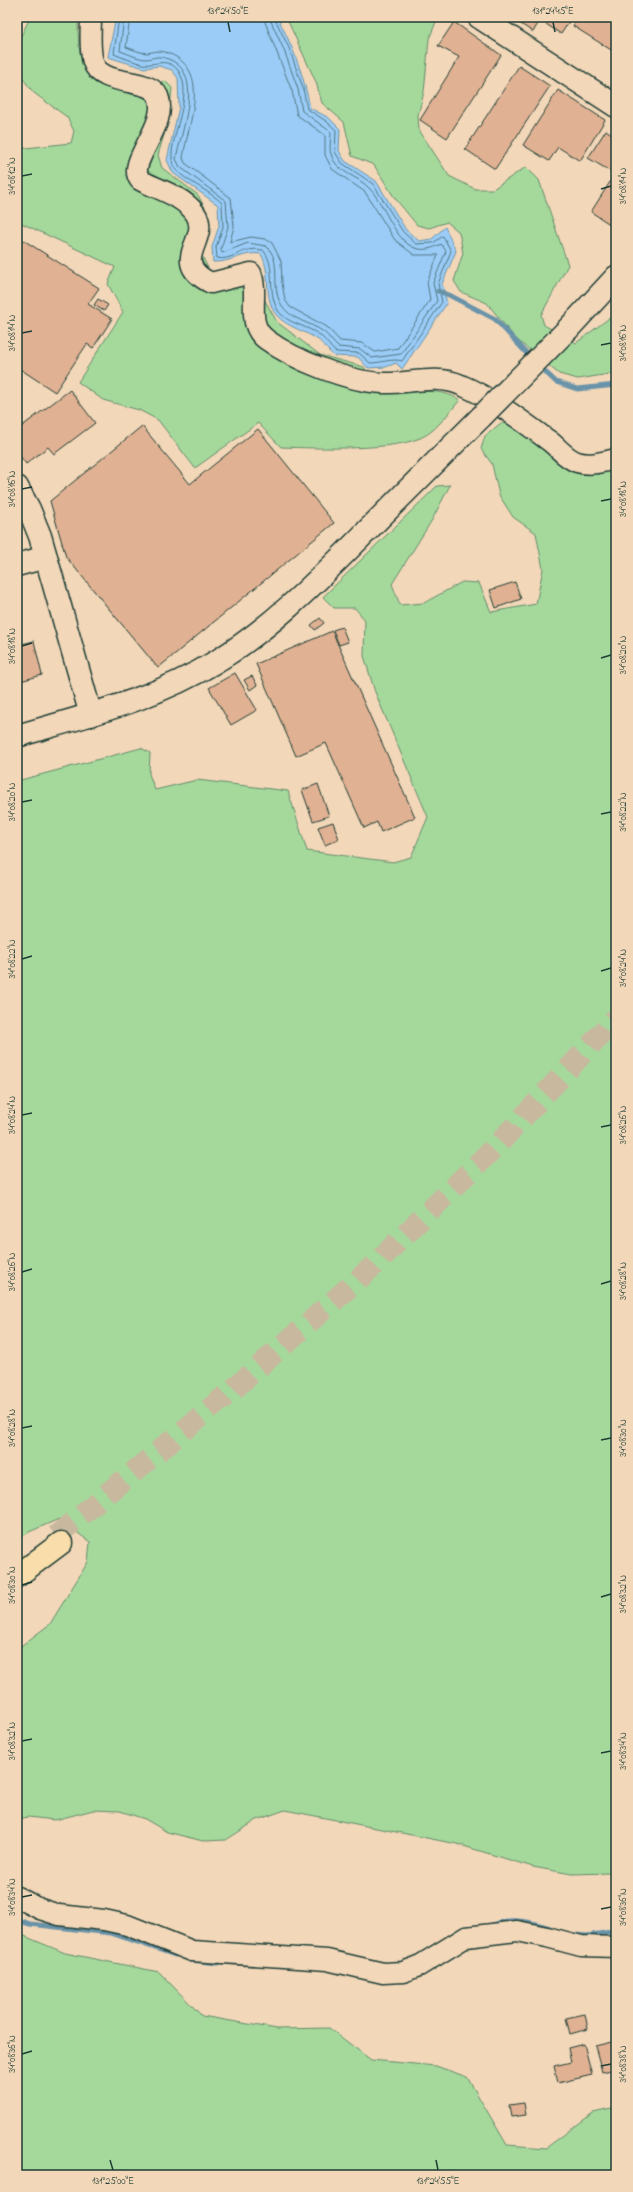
<svg xmlns="http://www.w3.org/2000/svg" width="633" height="2192" font-family="'Indie Flower',sans-serif">
<style>
.green{fill:#a5d99c;stroke:#628b68}
.water{fill:#9accf7;stroke:#6993a9}
.lines{fill:none;stroke-linecap:round;stroke-linejoin:round}
.shore{stroke:#507682;stroke-width:1}
.stream{stroke:#6993a9;stroke-width:5}
.building{fill:#e0b192;stroke:#1f3d34}
.highway-tunnel{stroke:#c8b89e;stroke-width:22;stroke-dasharray:22 11;stroke-linecap:butt}
.street-casing{stroke:#1f3d34;stroke-width:23}
.secondary-casing{stroke:#1f3d34;stroke-width:25}
.highway-casing{stroke:#1f3d34;stroke-width:25}
.street{stroke:#f2d7b9;stroke-width:20}
.secondary{stroke:#f2d7b9;stroke-width:22}
.highway{stroke:#f9deab;stroke-width:22}
.secondary-bridge-casing{stroke:#1f3d34;stroke-width:25;stroke-linecap:butt}
.secondary-bridge{stroke:#f2d7b9;stroke-width:22}
.ticks{fill:none;stroke:#1f3d34;stroke-width:1.5}
.neatline{fill:none;stroke:#1f3d34;stroke-width:1.5}
.ticks-label{font-size:10px;text-anchor:middle;fill:#1f3d34}
</style>
<rect width="100%" height="100%" fill="#f2d7b9"/>
<filter id="ink" filterUnits="userSpaceOnUse"><feTurbulence type="fractalNoise" baseFrequency=".025" numOctaves="2"/><feDisplacementMap in="SourceGraphic" scale="8" xChannelSelector="R" yChannelSelector="G"/><feConvolveMatrix kernelMatrix="1 2 1 2 8 2 1 2 1" color-interpolation-filters="sRGB"/></filter>
<g filter="url(#ink)">
<g class="green">
<path d="M24 17H78C78 47 77 70 107 85 115 90 126 92 136 91 146 90 156 84 165 81L172 88 169 118 158 155 162 168 198 195 207 212 202 256 210 272 221 273 253 265 263 297 277 322 320 355 364 367 372 387C380 388 389 391 397 392 420 393 439 387 460 400 451 410 437 429 426 435 399 452 315 448 281 447L258 423 195 468 158 420 139 410 103 400 78 382 123 312 108 284 115 267 17 221V149L71 143 74 131 67 117 34 93 17 71V44L29 20Z"/>
<path d="M286 17H438L429 39 424 92 418 115 419 130 449 176 475 189H493L526 167 539 180 568 265 541 315 544 325 576 343 616 313V373L578 379 559 374 515 338 487 303 461 292 454 281 463 253 459 232 447 222 429 228 417 225 394 197 374 165 352 156 344 122 322 103 316 82Z"/>
<path d="M501 423 517 426 568 461 616 466V1870L610 1873 572 1874 533 1867 457 1844 285 1810 257 1820 226 1840 203 1841 167 1832 145 1819 120 1811 93 1810 55 1820 28 1817 17 1819V1649L50 1624 88 1562 90 1542 59 1519 29 1532 17 1540V781L141 748 150 753 149 774 155 790 197 780 288 791 307 851 393 862 411 857 428 817 375 692 364 656 365 620 355 608H334L323 597 437 486 450 485 432 520 392 584 400 605 424 603 462 582 479 583 491 612 536 604 543 569 536 533 513 517 499 495 492 464 481 449 485 436Z"/>
<path d="M17 1933 65 1953 159 1972 202 2016 277 2029 329 2028 371 2060 436 2066 467 2077 507 2145 546 2148 593 2113 616 2108V2175H17Z"/>
</g>
<path class="water" d="M116 17H277C293 46 304 76 310 108L329 118 340 129 339 151 345 161 376 181 406 230 419 241 432 239 445 227 456 251 442 284 447 303 402 369 396 363 386 367 368 368 358 357 334 356C329 352 322 342 317 339 302 329 277 325 271 305 265 287 270 270 261 254 244 251 231 263 213 262L212 247 219 226 218 205 173 173 167 160 179 107 178 78 172 70 159 66 144 68 108 57Z"/>
<g class="lines">
<g class="shore">
<path d="M119 17 114 54C123 58 133 61 142 64 154 66 166 57 177 69 199 95 161 148 175 169 182 178 211 192 222 203L223 227 216 247 217 258C232 262 243 245 263 250 276 265 268 286 275 304 282 325 308 324 322 337 327 341 330 348 336 352L359 353 370 363C381 363 393 358 402 361L442 302 438 284 451 251 443 236 433 243 416 244 403 232 373 184 342 163 335 152 336 130 326 121 307 109 303 88 289 48 274 17"/>
<path d="M124 17 120 51C127 53 138 59 146 59 151 59 156 56 161 57 208 66 182 128 176 159L180 167 226 201 228 227 221 248 222 253 248 243 266 246C283 261 270 286 281 304 290 320 310 322 324 332 329 336 333 343 338 347L360 349 372 358 401 354 437 301 433 283 446 251 441 244C399 267 391 210 369 188 357 175 336 173 331 154 329 147 331 139 331 132L302 111 298 89 284 50 269 17"/>
<path d="M130 17 126 47C132 49 141 53 147 53 153 52 158 50 165 52 214 68 188 122 183 158L185 163 231 198 234 226 230 242 251 237 265 239 272 243 281 261 282 283 285 300 290 307 327 327 340 341 362 343 375 352 398 348 430 300 427 282 438 255H414L395 240 365 192 332 169 325 155V135L297 115 292 91 263 17"/>
</g>
<g class="stream">
<path d="M438 291 449 295 495 319 532 359"/>
<path d="M539 366 556 382 577 389 616 385"/>
<path d="M17 1920 30 1924 111 1933 175 1955"/>
<path d="M492 1925C512 1917 531 1922 550 1928"/>
<path d="M575 1935 587 1936 616 1931"/>
<path d="M190 1960 218 1963"/>
</g>
</g>
<g class="building">
<path d="M510 17H572L561 34 540 20 533 32Z"/>
<path d="M578 17H616V53L573 26Z"/>
<path d="M454 22 501 55 447 138 420 120 459 57 438 46Z"/>
<path d="M519 66 550 86 495 169 465 149Z"/>
<path d="M558 90 605 120 580 161 558 147 549 161 523 145Z"/>
<path d="M606 130 616 137V228L591 212 615 174 588 158Z"/>
<path d="M17 236 99 288 88 304 112 319 93 348 87 344 55 392 17 367Z"/>
<path d="M98 299 108 305 104 311 94 305Z"/>
<path d="M70 390 95 423 54 454 48 447 26 464 17 452V430Z"/>
<path d="M142 426 190 484 258 429 334 523 158 668 66 557 50 501Z"/>
<path d="M515 582 521 599 496 608 490 590Z"/>
<path d="M320 618 324 623 315 630 311 625Z"/>
<path d="M342 627 348 642 339 645 333 630Z"/>
<path d="M332 631 415 817 381 832 377 822 364 828 326 743 296 756 256 664Z"/>
<path d="M34 641 42 675 17 682V645Z"/>
<path d="M235 673 257 710 231 725 209 688Z"/>
<path d="M252 676 257 685 250 690 244 680Z"/>
<path d="M318 784 329 816 313 821 302 790Z"/>
<path d="M333 822 339 839 325 845 318 827Z"/>
<path d="M585 2014 588 2029 570 2034 566 2018Z"/>
<path d="M616 2041V2069L602 2072 595 2046Z"/>
<path d="M584 2044 592 2075 558 2083 554 2066 571 2062 568 2048Z"/>
<path d="M524 2103 526 2115 511 2117 509 2105Z"/>
</g>
<g class="lines">
<path class="highway-tunnel" d="M56 1536 229 1393 371 1268 499 1143 616 1018"/>
<g class="street-casing">
<g id="street">
<path d="M91 17C91 32 89 48 93 62 101 88 149 76 158 96 170 125 125 162 140 180 157 189 183 196 195 213 213 239 166 261 211 283L251 273C260 296 244 324 267 340 294 360 349 382 383 383 408 384 437 374 461 385 492 398 521 420 548 440 558 447 565 458 577 462 590 466 603 462 616 459"/>
<path d="M17 1897 40 1909 59 1915 104 1920 127 1925 192 1951 327 1960 383 1973 403 1972 419 1966 466 1937 517 1931 547 1937 581 1946 616 1947"/>
</g>
</g>
<g class="secondary-casing">
<g id="secondary">
<path d="M479 17 616 106"/>
<path d="M568 329 616 277"/>
<path d="M17 487 29 509 40 536 91 715"/>
<path d="M17 565 46 557"/>
<path d="M17 736C85 716 156 699 217 661 271 628 315 583 359 539 399 498 440 458 481 417"/>
</g>
</g>
<g class="highway-casing">
<path id="highway" d="M17 1576 61 1543"/>
</g>
<use href="#street" class="street"/>
<use href="#secondary" class="secondary"/>
<use href="#highway" class="highway"/>
<g class="secondary-bridge-casing">
<path id="secondary-bridge" d="M481 417 568 329"/>
</g>
<use href="#secondary-bridge" class="secondary-bridge"/>
</g>
</g>
<path class="ticks" d="M228 22 230 32M553 22 555 32M22 176 32 174M601 189 611 186M22 333 32 331M601 345 611 343M22 489 32 487M601 501 611 499M22 646 32 643M601 658 611 655M22 802 32 800M601 814 611 812M22 959 32 956M601 971 611 968M22 1115 32 1113M601 1127 611 1125M22 1272 32 1269M601 1284 611 1281M22 1428 32 1426M601 1440 611 1438M22 1585 32 1582M601 1597 611 1594M22 1741 32 1739M601 1753 611 1751M22 1897 32 1895M601 1909 611 1907M22 2054 32 2051M601 2066 611 2064M110 2160 113 2170M436 2160 438 2170"/>
<rect width="633" height="2192" fill="none" stroke="#f2d7b9" stroke-width="44"/>
<rect x="22" y="22" width="589" height="2148" class="neatline"/>
<g class="ticks-label">
<text x="228" y="14">131°24'50"E</text>
<text x="553" y="14">131°24'45"E</text>
<text transform="translate(11 176) rotate(-90)" y="4">34°08'12"N</text>
<text transform="translate(622 186) rotate(-90)" y="4">34°08'14"N</text>
<text transform="translate(11 333) rotate(-90)" y="4">34°08'14"N</text>
<text transform="translate(622 343) rotate(-90)" y="4">34°08'16"N</text>
<text transform="translate(11 489) rotate(-90)" y="4">34°08'16"N</text>
<text transform="translate(622 499) rotate(-90)" y="4">34°08'18"N</text>
<text transform="translate(11 646) rotate(-90)" y="4">34°08'18"N</text>
<text transform="translate(622 655) rotate(-90)" y="4">34°08'20"N</text>
<text transform="translate(11 802) rotate(-90)" y="4">34°08'20"N</text>
<text transform="translate(622 812) rotate(-90)" y="4">34°08'22"N</text>
<text transform="translate(11 959) rotate(-90)" y="4">34°08'22"N</text>
<text transform="translate(622 968) rotate(-90)" y="4">34°08'24"N</text>
<text transform="translate(11 1115) rotate(-90)" y="4">34°08'24"N</text>
<text transform="translate(622 1125) rotate(-90)" y="4">34°08'26"N</text>
<text transform="translate(11 1272) rotate(-90)" y="4">34°08'26"N</text>
<text transform="translate(622 1281) rotate(-90)" y="4">34°08'28"N</text>
<text transform="translate(11 1428) rotate(-90)" y="4">34°08'28"N</text>
<text transform="translate(622 1438) rotate(-90)" y="4">34°08'30"N</text>
<text transform="translate(11 1585) rotate(-90)" y="4">34°08'30"N</text>
<text transform="translate(622 1594) rotate(-90)" y="4">34°08'32"N</text>
<text transform="translate(11 1741) rotate(-90)" y="4">34°08'32"N</text>
<text transform="translate(622 1751) rotate(-90)" y="4">34°08'34"N</text>
<text transform="translate(11 1897) rotate(-90)" y="4">34°08'34"N</text>
<text transform="translate(622 1907) rotate(-90)" y="4">34°08'36"N</text>
<text transform="translate(11 2054) rotate(-90)" y="4">34°08'36"N</text>
<text transform="translate(622 2064) rotate(-90)" y="4">34°08'38"N</text>
<text x="113" y="2184">131°25'00"E</text>
<text x="438" y="2184">131°24'55"E</text>
</g>
</svg>
